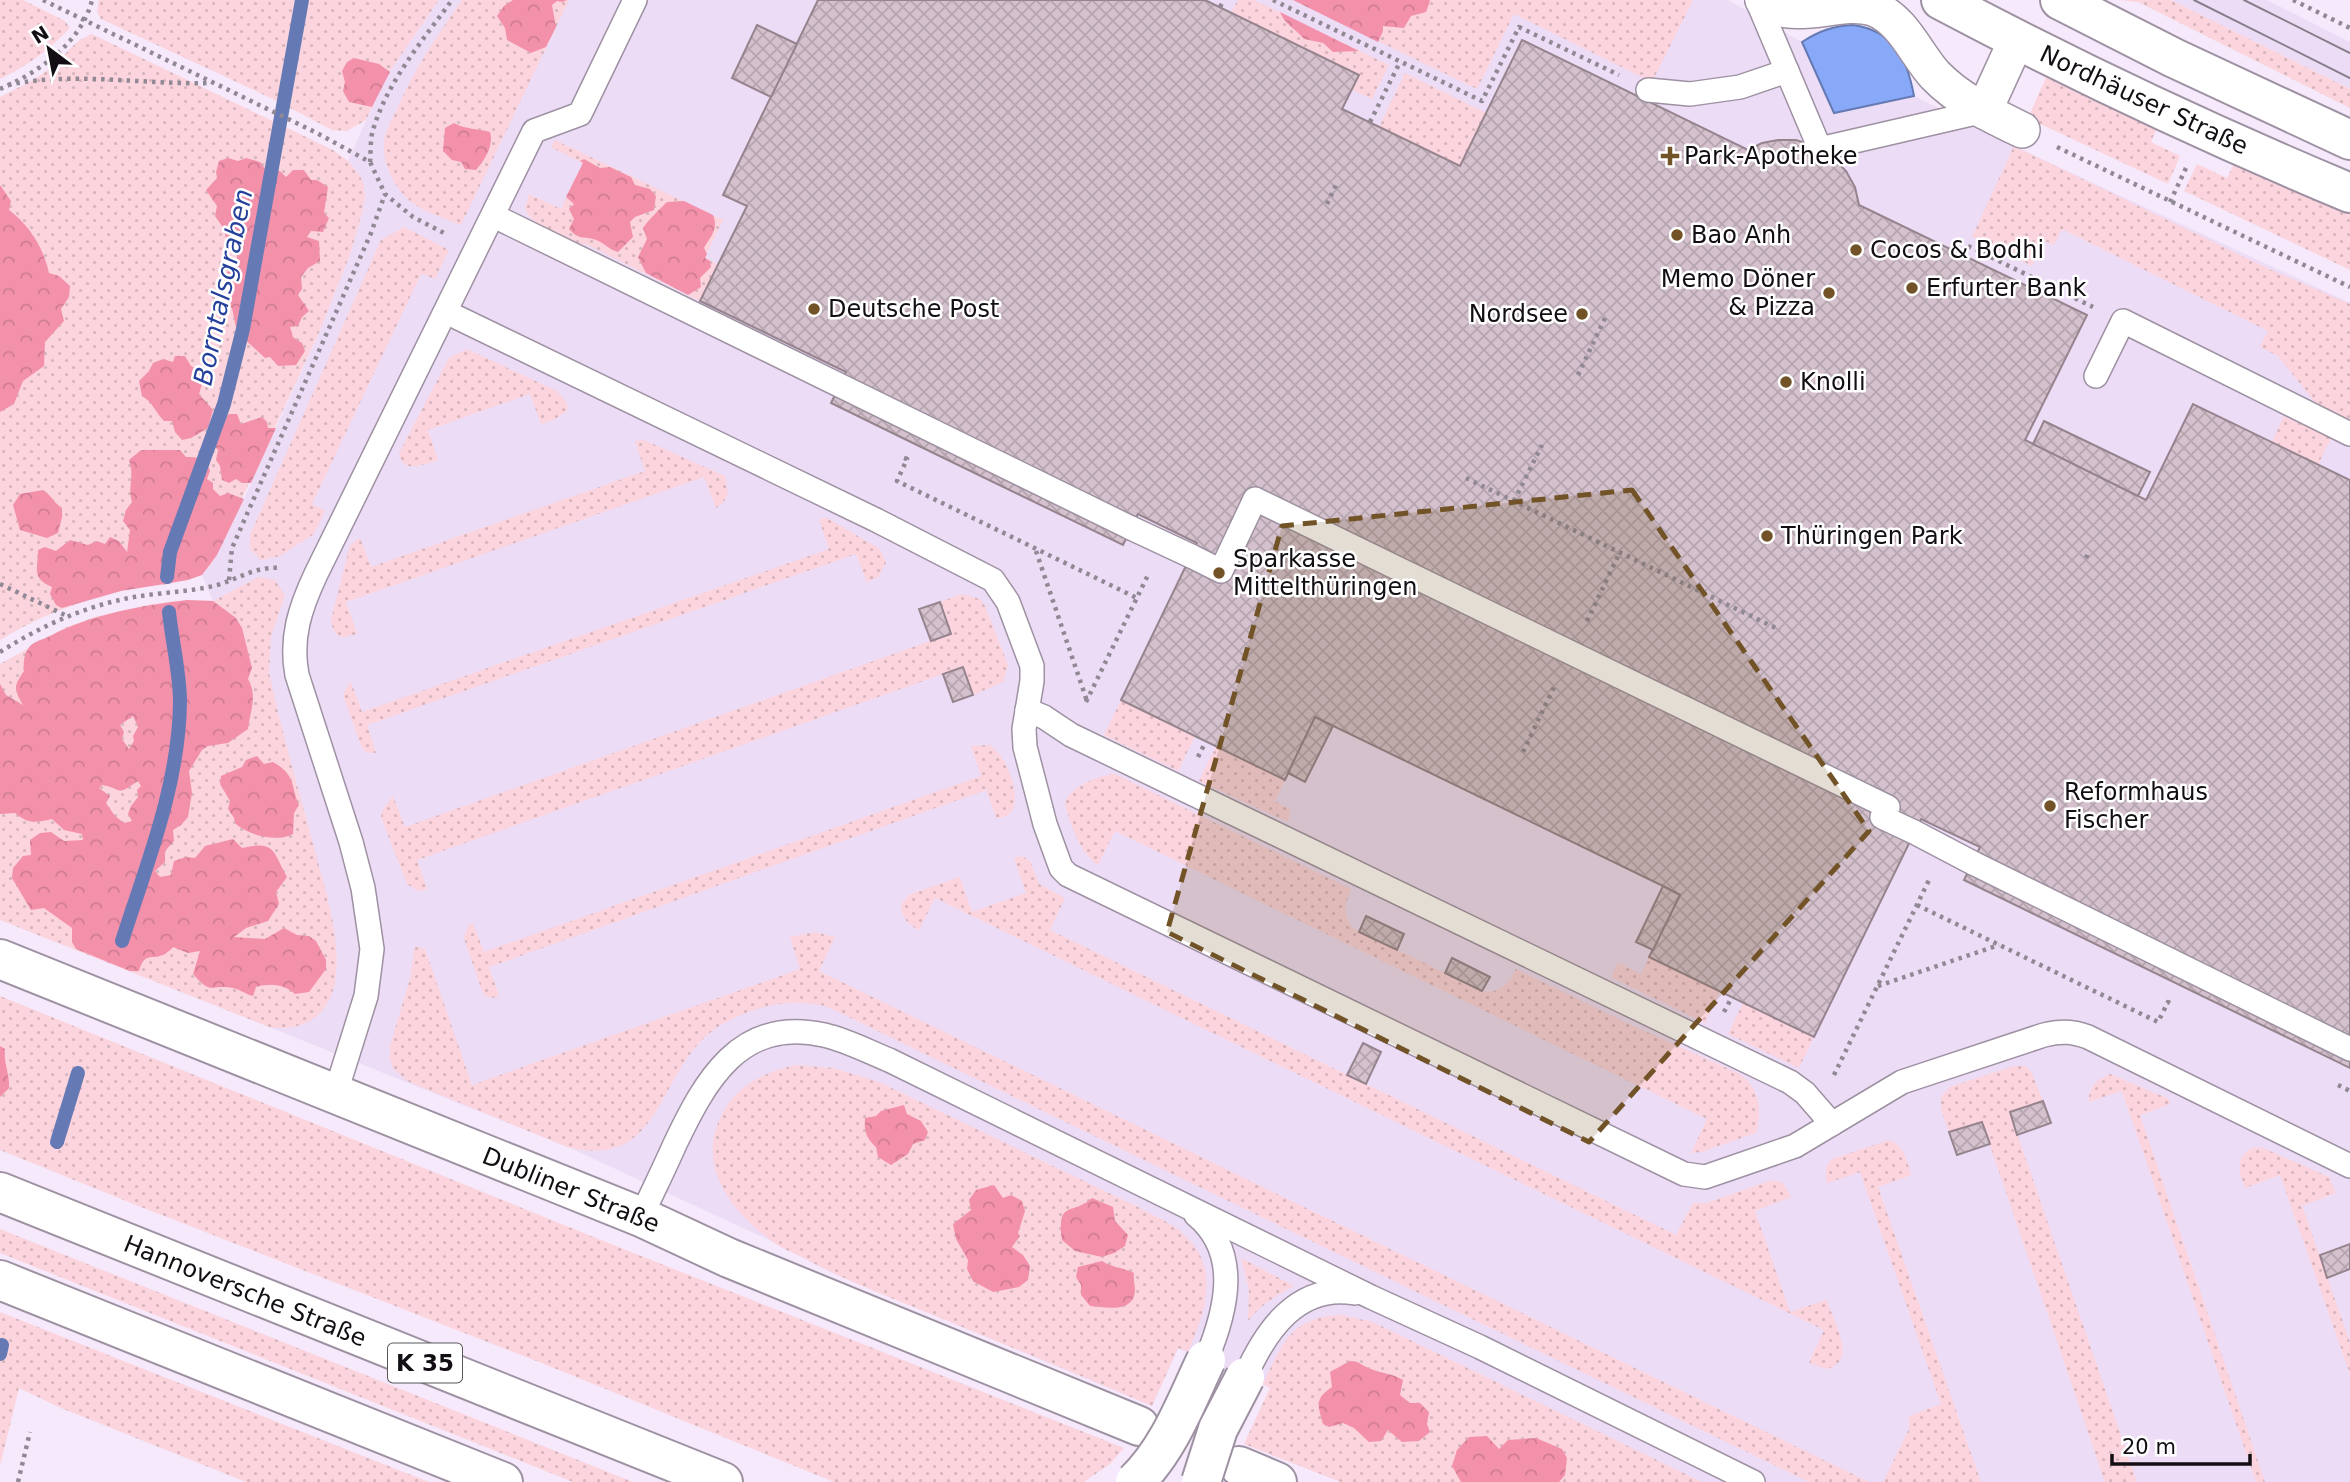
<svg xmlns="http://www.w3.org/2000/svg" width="2350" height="1482" font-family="'DejaVu Sans',sans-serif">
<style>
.built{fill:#eddcf5}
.green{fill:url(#green-dots)}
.forest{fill:url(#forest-crowns);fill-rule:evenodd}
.water{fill:#88a8f8;stroke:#657ab4;stroke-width:2}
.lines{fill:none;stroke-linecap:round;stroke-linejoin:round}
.stream{stroke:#657ab4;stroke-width:14}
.building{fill:url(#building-cross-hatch);stroke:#95838e;stroke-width:2}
.service-casing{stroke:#9d91a2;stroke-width:26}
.pedestrian-casing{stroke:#9d91a2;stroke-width:38}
.minor-casing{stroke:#9d91a2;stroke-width:42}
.secondary-casing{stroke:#9d91a2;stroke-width:42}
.trunk-casing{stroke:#9d91a2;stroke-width:42}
.path{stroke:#908894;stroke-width:4.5;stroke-dasharray:3.5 5;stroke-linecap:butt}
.service{stroke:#fff;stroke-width:23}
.pedestrian{stroke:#fff;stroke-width:35}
.minor{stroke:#fff;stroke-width:38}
.secondary{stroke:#fff;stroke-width:38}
.trunk{stroke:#fff;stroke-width:38}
.tram{stroke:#857d89;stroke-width:2}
.service-bridge-casing{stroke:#9d91a2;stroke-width:26;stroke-linecap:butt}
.minor-bridge-casing{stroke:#9d91a2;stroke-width:42;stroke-linecap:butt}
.service-bridge{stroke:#fff;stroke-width:23}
.minor-bridge{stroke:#fff;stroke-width:38}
.marked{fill:#715327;fill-opacity:0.2;stroke:#715327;stroke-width:5;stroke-dasharray:14 9;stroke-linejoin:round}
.poi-dot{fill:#715327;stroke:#fff;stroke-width:2.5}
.labels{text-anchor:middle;stroke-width:5;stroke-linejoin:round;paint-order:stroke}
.shield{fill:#fff;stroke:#59565a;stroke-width:2}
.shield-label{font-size:23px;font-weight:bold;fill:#120e14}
.street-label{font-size:24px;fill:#120e14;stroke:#fff}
.poi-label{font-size:24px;fill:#120e14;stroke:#fff;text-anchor:start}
.water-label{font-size:26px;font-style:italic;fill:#25409b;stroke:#fff}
</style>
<defs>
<pattern id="green-dots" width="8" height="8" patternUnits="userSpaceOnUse" patternTransform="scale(1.75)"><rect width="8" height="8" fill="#fcd4dd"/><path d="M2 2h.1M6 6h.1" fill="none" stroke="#d7b5bd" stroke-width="1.8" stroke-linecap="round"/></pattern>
<pattern id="forest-crowns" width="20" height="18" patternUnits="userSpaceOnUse" patternTransform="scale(1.75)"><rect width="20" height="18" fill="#f391ab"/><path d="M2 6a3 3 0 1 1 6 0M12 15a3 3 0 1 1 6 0" fill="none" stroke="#cf7c92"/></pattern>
<pattern id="building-cross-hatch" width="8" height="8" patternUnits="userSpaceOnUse" patternTransform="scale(1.75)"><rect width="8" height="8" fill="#d4c1cd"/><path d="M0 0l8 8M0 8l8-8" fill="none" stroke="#b5a5af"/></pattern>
</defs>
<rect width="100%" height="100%" fill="#f5e9fb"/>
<g class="built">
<path d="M439 0H1728L1802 42 1818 32 1835 26 1853 25 1870 27 1910 77 1914 96 2014 146 2350 303V1482H1341L1244 1444 1270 1388 1179 1347 1152 1406 830 1272 769 1240 568 1147 269 1027 213 601 202 575 217 555 244 499 318 335 351 252 365 196 359 174 348 161 385 78Z"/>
<path d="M2171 0H2267L2350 42V89Z"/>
</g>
<g class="green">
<path d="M0 0H23L65 21 70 28C49 50 27 66 0 79Z"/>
<path d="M99 0H439L385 78 366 120 347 131 332 130 273 99 101 19 97 12Z"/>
<path d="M462 0H569L461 225C442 217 419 211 404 195 391 181 382 160 384 141 386 131 391 120 396 111 413 71 437 36 462 0Z"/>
<path d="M1238 0H1254L1389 65 1372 99 1352 90 1359 75 1231 12Z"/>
<path d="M1293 0H1693L1652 82 1514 14 1477 89Z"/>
<path d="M2119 0H2171L2350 89V108L2138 2Z"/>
<path d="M92 34 333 150 348 161 359 174 364 185 365 196 362 213 351 252 318 335 211 565C189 588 150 584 120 591 78 602 37 617 0 640V97C17 88 34 81 49 69 64 58 75 39 92 34Z"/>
<path d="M2049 71 2159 123 2151 142 2180 156 2168 184 2028 118Z"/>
<path d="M1405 73 1486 113 1460 166 1379 127Z"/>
<path d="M555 140 723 220 705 257 718 265 700 301 586 244 579 245 537 224 528 214 525 208 529 194 561 209 583 163 551 147Z"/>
<path d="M2014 146 2267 268 2350 304V422L2318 406 2278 356 2260 347 2268 331 2062 229 2054 245 2045 241 2032 266 1972 237Z"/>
<path d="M2236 160 2350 207V270L2184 191 2197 164 2227 178Z"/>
<path d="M404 227 449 250 435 279 421 274 312 504 325 511 314 534 280 556 261 560 250 549V535L381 240Z"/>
<path d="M467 349 557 391 567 403V411L555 419 541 424 530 394 428 430 438 460C423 464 403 475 399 453L449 358Z"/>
<path d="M2284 416 2331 438 2318 465 2272 442Z"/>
<path d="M644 440 725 476 728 494 723 503 716 508 704 477 346 602 357 634 345 637 338 636 333 629 331 620 350 545 360 538 371 567 645 471 635 441Z"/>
<path d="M827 518 880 549 886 563 878 577 867 582 856 554 367 725 376 753 366 752 362 748 344 698V692L351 682 362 712 829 549 819 519Z"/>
<path d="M259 577 275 580 285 596 271 636 269 672C281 730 298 787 313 844 324 885 344 944 334 987 326 1018 300 1032 269 1027L0 920V664L64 628 95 617 152 604 187 600 213 601Z"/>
<path d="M962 594 980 599 985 606 1008 665 1003 682 973 695 963 667 417 860 427 889 418 891 407 884 381 817 383 809 393 796 405 827 950 634 940 602Z"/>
<path d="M1121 700 1195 736 1178 771 1104 735Z"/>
<path d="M989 745C1005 752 1022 795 1012 811 1008 816 1003 817 997 819L986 790 489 967 499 996C490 999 487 999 482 991L464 938 468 926 473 923 484 952 981 776 971 746Z"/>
<path d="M1216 746 1285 780 1275 801 1291 810 1288 822 1199 781Z"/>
<path d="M1115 774 1351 889C1345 904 1342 915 1353 928L1482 991C1501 994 1508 984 1516 969L1627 1023 1738 1073C1759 1086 1763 1110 1756 1133L1701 1152 1691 1153 1707 1119 1115 831 1098 865C1079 852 1070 824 1065 803 1069 787 1099 775 1115 774Z"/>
<path d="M1022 856 1030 861 1039 884 1065 898 1050 930 1676 1235 1693 1203H1707L1772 1180 1783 1183 1791 1197 1755 1211 1790 1312 1826 1300C1833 1318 1859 1363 1826 1369L1809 1363 1824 1330 935 898 919 930C907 924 902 918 901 904L910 894 960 877 972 912 1026 893 1014 858Z"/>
<path d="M815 932 835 937 819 971 1869 1482H1809L828 1007C807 1001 784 1002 764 1007 742 1013 717 1024 702 1040 656 1086 657 1169 567 1147L407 1081 393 1068 390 1059V1046L410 979 415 946 425 949 472 1085 800 969 790 937Z"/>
<path d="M1649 957 1720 991 1705 1023 1611 977 1618 963 1641 974Z"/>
<path d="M0 996 606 1242 1124 1448 1110 1464 1084 1482H834L544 1364 141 1207 0 1150Z"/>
<path d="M1743 1003 1814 1037 1799 1068 1728 1034Z"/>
<path d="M797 1065 833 1068 879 1082 1142 1209C1154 1216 1169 1222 1180 1231 1222 1265 1206 1311 1188 1352L1178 1348 1152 1406C1072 1372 992 1339 911 1306 874 1291 836 1276 800 1256 789 1251 777 1246 768 1238 733 1212 701 1171 717 1126 730 1089 761 1072 797 1065Z"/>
<path d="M2014 1066H2025L2032 1073 2043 1101 2010 1113 2137 1482H2105L1982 1122 1949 1132 1941 1109V1097L1950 1087Z"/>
<path d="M2110 1074 2167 1098 2171 1104 2140 1115 2265 1482H2256L2122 1091 2089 1102C2088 1086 2097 1080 2110 1074Z"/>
<path d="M1889 1140C1904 1145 1907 1161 1911 1175L1878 1187 1981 1482H1883L1909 1429V1416L1941 1404 1860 1172 1827 1183C1825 1174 1825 1166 1832 1159Z"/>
<path d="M2255 1147 2263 1148 2329 1177 2336 1193 2302 1206 2350 1342V1374L2280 1175 2245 1188C2238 1171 2235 1155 2255 1147Z"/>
<path d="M0 1229 633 1482H573L0 1253Z"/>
<path d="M1241 1258 1294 1286C1276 1295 1261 1305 1248 1321L1249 1289Z"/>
<path d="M0 1312 429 1482H246L61 1408 19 1388 0 1466Z"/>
<path d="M1341 1315 1373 1322 1702 1482H1341L1244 1444 1270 1388 1263 1384C1282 1344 1291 1317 1341 1315Z"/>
</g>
<g class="forest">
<path d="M513 0H567L562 2 557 1 552 5 556 27 546 47 531 53 507 40 505 28 497 16 504 6Z"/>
<path d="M1293 0H1429L1430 1 1426 12 1411 16 1404 28 1383 26V31L1378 42Z"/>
<path d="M1280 12 1359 51 1333 52 1323 43 1304 39C1295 28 1285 25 1280 12Z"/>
<path d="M354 58 379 64 390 72 372 107 349 102 343 91 345 82 342 71 347 62Z"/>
<path d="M454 123C466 130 477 128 490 132 494 145 485 160 476 170L465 169 461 162 452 160 443 151 445 128Z"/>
<path d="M228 158 238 161 246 158 260 162 266 170 280 171 286 177 293 170H304L311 180H317L328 187 324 213 329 218 323 232 311 231 307 237 319 241 320 261 308 268 301 277 302 289 298 295 309 311 302 317 298 326 290 327 293 337 302 343 305 351 296 365 278 366 270 357 265 358 237 332 232 308 223 301 227 293 225 285 219 277 239 265 233 243 226 239 224 229 215 216 217 206 206 190 217 178 216 172 219 161Z"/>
<path d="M584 159 600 168 610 167 631 177 635 185 650 189 656 196 654 210 635 217 630 222 633 237 618 252C611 250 608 247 602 243 589 234 581 243 569 229L574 219 569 209 574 204 566 197 583 163 580 161Z"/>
<path d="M0 185 11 201 9 210C30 226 43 247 49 273L59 276 70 286 69 297 61 309 64 321 45 342 44 366 23 381 14 404 0 412Z"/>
<path d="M684 201 713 215C719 229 710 237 704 248L707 254 705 258 710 261 711 267 700 278 701 287 688 295 646 273 638 257 647 239 643 228C649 219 659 210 667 202Z"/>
<path d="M175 356H185L191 366 205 374 199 394 213 410 208 428 191 438 182 440 175 432 172 421H164C155 412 153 402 142 396L139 381 149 371 153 363 163 359 173 362Z"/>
<path d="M229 414H237L241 424 262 417 267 422 268 428H276L251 483H242L236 479 229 483 222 480 220 466 216 460 218 450 214 446C215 435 221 430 222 420Z"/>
<path d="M141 450H180L186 457C198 457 206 458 210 471L207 479 213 483V489L220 496 228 493 244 499 217 555 202 575 188 580 121 591 62 608 56 605 50 594 52 587C31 578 38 570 38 550L45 547 56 551 70 540 88 545 97 541 105 544 110 537 119 541 127 552 130 530 123 521 126 510 132 502C127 485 135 478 129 460Z"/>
<path d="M43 490C51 495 54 503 62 508V517L58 533 47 538 20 530 13 505 20 494Z"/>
<path d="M187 600 213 601 236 618 242 628 252 668 248 679C258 696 250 711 248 729L228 743 208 746 202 750 189 771 192 793 188 817 181 825 173 830 174 841 165 851V862L155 871 160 877 171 875 174 861 186 857 195 858 205 846 233 839 242 848C276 840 273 852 287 877L276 892 279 904 268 921 246 928 234 937 265 939 284 928 297 935 309 936 316 941 326 960V969L309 992 295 994C284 984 270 983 256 987L253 996C245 994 241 990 233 988 210 984 212 996 193 974L200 951 188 953 173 947C173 948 164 955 163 955 149 960 145 952 139 971H130L76 949 72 942V928L44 908 31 910 12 878 13 868 23 856 31 855 30 840 40 833 51 832 64 841 83 840 82 834 64 830 52 819C35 823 28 824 15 813L0 814V684L6 695 23 705C14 689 13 687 24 671 23 663 24 653 30 646 35 641 44 639 50 636 92 614 140 606 187 600ZM133 716 138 727 133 736 134 741 129 749 122 739 124 732 120 725ZM138 781 141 786 137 790 138 797 131 806 128 814 132 821 124 823 115 816 106 803 110 796 99 788 102 785C124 789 115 797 138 781Z"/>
<path d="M257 756 264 764 273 762C297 776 290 785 299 805L294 813 293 834C277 843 247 835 235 823L234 818 228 809 230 801 220 784 221 776 242 767 246 760Z"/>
<path d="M0 1046 5 1049C3 1063 10 1073 9 1088L0 1097Z"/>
<path d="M904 1105 907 1114 921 1121 928 1132 925 1140 913 1144 908 1154 891 1165 878 1157 876 1147C866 1138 864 1131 865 1118L876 1116 881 1111Z"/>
<path d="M994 1185 1003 1198 1011 1195 1022 1201 1025 1211 1018 1233 1020 1236 1012 1247 1023 1255 1030 1266 1028 1280 1019 1287 993 1292 973 1281 967 1269 968 1260 956 1239 953 1224 971 1210 969 1200 976 1190Z"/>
<path d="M1092 1198 1113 1207 1115 1221 1128 1235 1125 1246 1114 1253 1102 1257 1075 1251 1062 1240C1057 1199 1072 1216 1092 1198Z"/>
<path d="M1102 1261C1113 1268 1122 1267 1134 1273 1133 1279 1135 1285 1135 1291 1133 1314 1105 1307 1090 1306L1081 1295V1285L1076 1277 1078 1267Z"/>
<path d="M1350 1361C1360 1361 1362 1366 1371 1369 1382 1374 1392 1373 1403 1380L1400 1395 1410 1403H1420L1429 1412 1427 1424 1430 1432 1419 1441 1402 1442 1388 1430 1381 1441 1369 1442 1354 1428 1343 1423 1329 1427 1323 1424C1318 1405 1314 1399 1332 1387L1330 1372Z"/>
<path d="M1487 1436 1499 1449 1508 1440 1536 1438 1562 1449 1567 1458 1565 1475 1559 1482H1461L1452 1466 1457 1450 1469 1437Z"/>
</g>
<path class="water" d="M1853 25C1894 31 1907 58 1914 96L1834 113 1802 42C1819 31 1833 26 1853 25Z"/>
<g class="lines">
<g class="stream">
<path d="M167 577 170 552 224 404 243 329 302 0"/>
<path d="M122 941C147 863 179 785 180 702 180 673 172 641 169 612"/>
<path d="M57 1142 78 1073"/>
<path d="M0 1354 2 1345"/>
</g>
</g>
<g class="building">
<path d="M818 0H1205L1359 75 1342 109 1460 166 1522 40 1748 150 1762 143 1778 140H1796L1814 146 1831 156 1846 171 1855 187 1859 205 2087 315 2025 440 2146 500 2193 404 2350 480V1068L1964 880 1980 847 1921 819 1814 1037 1649 957 1680 895 1663 886 1315 717 1285 780 1121 700 1197 543 1138 514 1123 545 917 445 831 403 846 372 700 301 747 206 723 195Z"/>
<path d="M757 25 797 44 771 97 732 78Z"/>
<path d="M2044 421 2150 472 2138 496 2033 444Z"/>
<path d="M940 602 951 634 931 641 919 609Z"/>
<path d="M963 667 973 695 953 702 943 674Z"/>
<path d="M1315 717 1333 726 1305 782 1288 773Z"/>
<path d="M1663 886 1680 895 1653 950 1636 942Z"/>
<path d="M1366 916 1404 934 1397 950 1359 932Z"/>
<path d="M1452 958 1490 977 1482 991 1445 973Z"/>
<path d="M1363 1043 1381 1052 1366 1084 1347 1075Z"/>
<path d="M2043 1101 2051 1123 2017 1135 2010 1112Z"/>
<path d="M1982 1122 1990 1144 1957 1155 1949 1132Z"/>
<path d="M2350 1244V1269L2327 1278 2320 1255Z"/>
</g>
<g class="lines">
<g class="service-casing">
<g id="service">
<path d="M1757 0 1820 149 1984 111"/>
<path d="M1648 90 1690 94 1740 87 1787 71"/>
<path d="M494 216 1131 528"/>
<path d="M446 312 876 520 993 580 1008 602 1032 666V681L1024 729 1025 747 1045 824 1061 868 1068 875 1684 1174 1705 1177 1795 1146 1902 1082 2044 1035C2060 1031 2072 1031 2088 1037L2350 1166"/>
<path d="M2096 376 2123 321 2350 434"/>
<path d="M1191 556 1221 571 1255 499 1888 807 1882 817 1914 832"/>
<path d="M1027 710 1044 717 1071 735 1790 1082 1805 1093 1832 1124"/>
<path d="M1973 863 2350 1049"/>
<path d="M335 1095 366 996 372 949 363 888 351 842 297 675C290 638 300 608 316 574L534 131 580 114 635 0"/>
<path d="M1196 1215C1242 1253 1226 1312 1206 1360"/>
<path d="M641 1217C652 1193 664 1169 675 1144 705 1081 740 1016 824 1035 846 1040 867 1051 889 1060L1371 1297 1480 1347 1753 1482"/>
<path d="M1245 1377C1265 1332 1297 1283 1355 1293"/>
</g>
</g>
<g class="pedestrian-casing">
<g id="pedestrian">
<path d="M1763 0C1770 3 1779 9 1787 10 1816 14 1846 0 1873 8 1904 20 1915 53 1935 75 1959 100 1991 115 2022 130"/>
<path d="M1984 111 2011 52"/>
</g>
</g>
<g class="minor-casing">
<g id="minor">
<path d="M0 959 641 1217 729 1258 1139 1426"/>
<path d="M1239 1466 1277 1482"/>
</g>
</g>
<g class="secondary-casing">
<g id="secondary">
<path d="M1941 0C2075 71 2211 135 2350 193"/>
<path d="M2060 0 2174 58 2350 140"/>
</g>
</g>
<g class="trunk-casing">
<g id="trunk">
<path d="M0 1192 723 1482"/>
<path d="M0 1280 503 1482"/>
</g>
</g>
<g class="path">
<path d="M43 0 315 132 370 162 385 194 413 217 444 233"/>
<path d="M1273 0 1482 101 1519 27 1619 75"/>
<path d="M2293 0 2350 28"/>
<path d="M1220 7 1224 0"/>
<path d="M8 85C75 71 142 85 210 83"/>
<path d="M0 89C38 73 82 42 92 0"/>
<path d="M1370 122 1400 62"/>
<path d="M2057 147 2350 287"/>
<path d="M370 162C371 152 370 139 373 130 387 82 423 40 452 0"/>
<path d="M2170 202 2186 168"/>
<path d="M1327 204 1336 185"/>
<path d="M1968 246 2093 307"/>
<path d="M1578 375 1605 318"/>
<path d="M904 458 907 459 897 481 1137 598"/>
<path d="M1466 478 1780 630"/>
<path d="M1514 501 1542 445"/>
<path d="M1036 551 1087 701"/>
<path d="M2086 558 2089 551"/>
<path d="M229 580 232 548 371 233 385 194"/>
<path d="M0 584 67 616"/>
<path d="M1587 621 1620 552"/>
<path d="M0 652C41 626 85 606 134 597 158 593 184 592 209 587 235 582 252 566 280 568"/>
<path d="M1086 702 1148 575"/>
<path d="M1523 752 1555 685"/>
<path d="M1198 757 1206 741"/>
<path d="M1917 905 2158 1022 2168 1002 2170 1003"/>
<path d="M1878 986 1999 945"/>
<path d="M1724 1012 1732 997"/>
<path d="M1834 1075 1930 878"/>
<path d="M2338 1085 2350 1091"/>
<path d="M18 1482 30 1432"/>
</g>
<use href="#service" class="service"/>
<use href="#pedestrian" class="pedestrian"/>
<use href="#minor" class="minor"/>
<use href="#secondary" class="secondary"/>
<use href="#trunk" class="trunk"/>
<g class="tram">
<path d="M2194 0 2350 78"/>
<path d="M2244 0 2350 53"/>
</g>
<g class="service-bridge-casing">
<g id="service-bridge">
<path d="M1131 528 1191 556"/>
<path d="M1914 832 1973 863"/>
</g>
</g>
<g class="minor-bridge-casing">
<g id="minor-bridge">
<path d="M1135 1482C1169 1449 1186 1402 1206 1360"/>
<path d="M1201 1482 1218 1429 1245 1377"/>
</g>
</g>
<use href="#service-bridge" class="service-bridge"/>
<use href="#minor-bridge" class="minor-bridge"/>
</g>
<path class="marked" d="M1632 490 1869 831 1589 1142 1167 932 1282 526Z"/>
<g class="poi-dot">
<path d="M1666.5 145.5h7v7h7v7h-7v7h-7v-7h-7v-7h7z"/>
<circle cx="1677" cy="235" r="7"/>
<circle cx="1856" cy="250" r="7"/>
<circle cx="1912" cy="288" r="7"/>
<circle cx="1829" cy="293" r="7"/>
<circle cx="814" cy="309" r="7"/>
<circle cx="1582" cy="314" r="7"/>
<circle cx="1786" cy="382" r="7"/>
<circle cx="1767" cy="536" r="7"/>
<circle cx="1219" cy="573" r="7"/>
<circle cx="2050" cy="806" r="7"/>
</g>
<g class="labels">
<rect class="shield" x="388" y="1343.5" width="74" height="39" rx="5"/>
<g class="shield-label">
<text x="425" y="1371">K 35</text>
</g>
<g class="street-label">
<text transform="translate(2144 100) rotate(25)" y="8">Nordhäuser Straße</text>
<text transform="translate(571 1190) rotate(22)" y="8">Dubliner Straße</text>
<text transform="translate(245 1291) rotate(22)" y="8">Hannoversche Straße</text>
</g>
<g class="poi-label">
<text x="1684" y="164">Park-Apotheke</text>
<text x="1691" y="243">Bao Anh</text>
<text x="1870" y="258">Cocos &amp; Bodhi</text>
<text x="1815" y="287" text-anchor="end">Memo Döner<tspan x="1815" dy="28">&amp; Pizza</tspan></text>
<text x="1926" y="296">Erfurter Bank</text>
<text x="828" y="317">Deutsche Post</text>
<text x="1568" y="322" text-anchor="end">Nordsee</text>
<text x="1800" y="390">Knolli</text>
<text x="1781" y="544">Thüringen Park</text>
<text x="1233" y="567">Sparkasse<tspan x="1233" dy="28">Mittelthüringen</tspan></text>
<text x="2064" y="800">Reformhaus<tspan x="2064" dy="28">Fischer</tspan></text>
</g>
<g class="water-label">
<text transform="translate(223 287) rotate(-78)" y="9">Borntalsgraben</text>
</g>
</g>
<g transform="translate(49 49) rotate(328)" stroke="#ffffff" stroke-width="5" paint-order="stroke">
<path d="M0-5L12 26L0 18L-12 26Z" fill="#120e14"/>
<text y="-10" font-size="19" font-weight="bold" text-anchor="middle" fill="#120e14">N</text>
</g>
<path d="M2112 1454v10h138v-10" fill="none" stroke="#120e14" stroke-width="3.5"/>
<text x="2122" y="1454" font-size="21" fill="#120e14" stroke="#ffffff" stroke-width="5" paint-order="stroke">20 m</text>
</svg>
